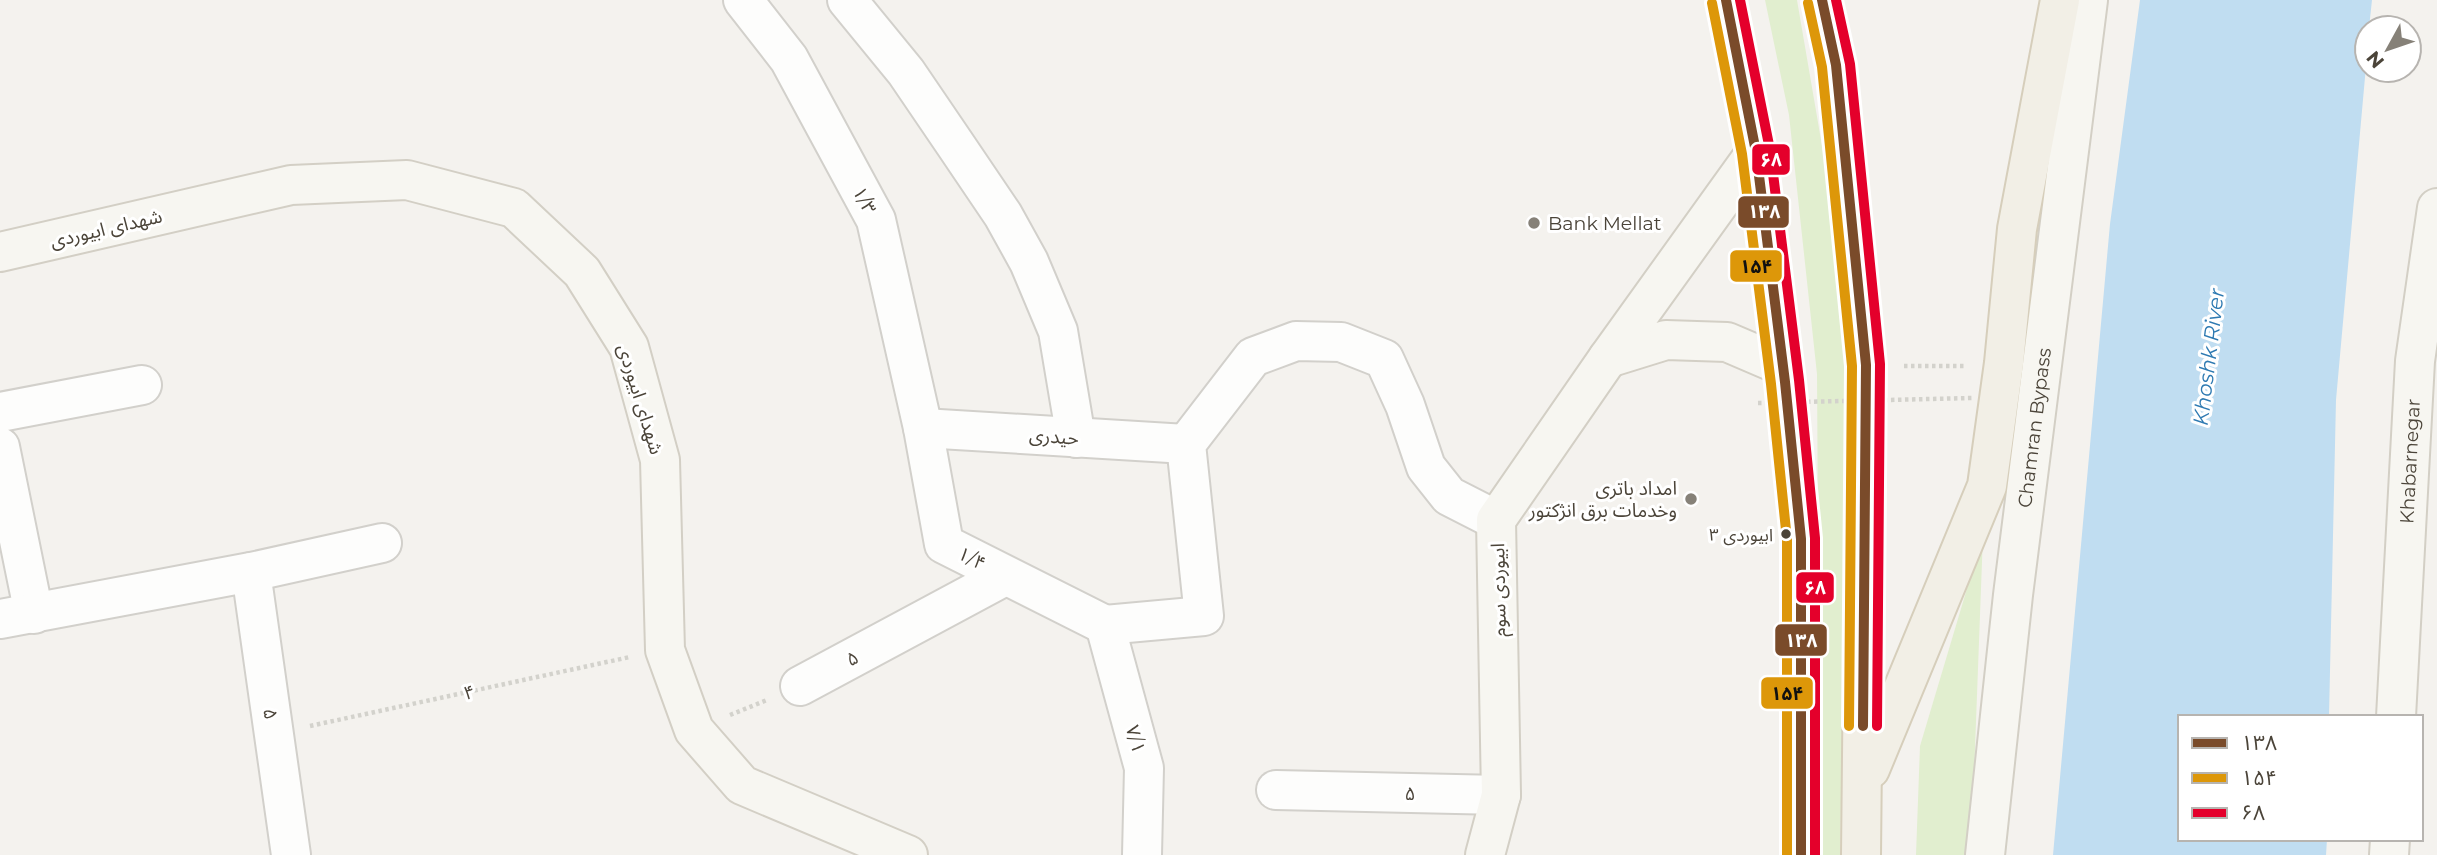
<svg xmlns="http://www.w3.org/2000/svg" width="2437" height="855" font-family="Montserrat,'Noto Sans Arabic',sans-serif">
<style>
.grass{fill:#e1eecf}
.water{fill:#c0ddf1}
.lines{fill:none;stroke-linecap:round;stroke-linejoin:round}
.street-casing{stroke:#d2d0cb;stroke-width:42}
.secondary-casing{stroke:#d3cfc5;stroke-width:42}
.primary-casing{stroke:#d6cebb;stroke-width:42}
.path{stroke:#d3d2cc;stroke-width:4.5;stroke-dasharray:3.5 3.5;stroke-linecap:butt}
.street{stroke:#fdfdfc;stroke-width:38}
.secondary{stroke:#f7f6f1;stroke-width:38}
.primary{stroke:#f2efe6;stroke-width:38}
.path-bridge{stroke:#d3d2cc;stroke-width:4.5;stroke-dasharray:3.5 3.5;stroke-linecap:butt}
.bus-1-casing{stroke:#fff;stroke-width:16}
.bus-2-casing{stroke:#fff;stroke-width:16}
.bus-3-casing{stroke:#fff;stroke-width:16}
.bus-1{stroke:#7a4b2a;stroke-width:10}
.bus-2{stroke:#dd9709;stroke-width:10}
.bus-3{stroke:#e4002b;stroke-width:10}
.poi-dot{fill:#868178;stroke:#fff;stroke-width:2.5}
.bus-dot{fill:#4b4439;stroke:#fff;stroke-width:2.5}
.labels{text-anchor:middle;stroke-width:6;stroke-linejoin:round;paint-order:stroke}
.bus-label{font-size:17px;fill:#4b4439;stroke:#fff;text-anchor:end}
.street-label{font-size:19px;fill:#4b4439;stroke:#fff}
.poi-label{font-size:19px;fill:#4b4439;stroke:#fff;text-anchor:start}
.water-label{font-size:21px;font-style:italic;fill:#2e7ab2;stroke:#fff}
.line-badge{stroke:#fff;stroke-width:2.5}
.badge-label{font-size:19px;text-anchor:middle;font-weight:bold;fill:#fff}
.pale-badge-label{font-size:19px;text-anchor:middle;font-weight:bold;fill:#111}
</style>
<rect width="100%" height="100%" fill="#f4f2ee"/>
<g class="grass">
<path d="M1765 0H1797L1838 239 1848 431 1840 855H1815L1819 685 1817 374 1789 115Z"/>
<path d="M1983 535 1971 855H1916L1920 746Z"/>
</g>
<path class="water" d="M2140 0H2372L2369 28H2367V55L2336 400 2329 717H2180V839H2327L2326 855H2053L2110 224Z"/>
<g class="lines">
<g class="street-casing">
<g id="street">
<path d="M743 0 789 59 876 220 923 428 944 544 1105 625"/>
<path d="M847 0 906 72 957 147 1003 215 1029 262 1058 331 1076 438"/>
<path d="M0 412 142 385"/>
<path d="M923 428 1186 444"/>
<path d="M0 447 34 614"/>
<path d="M251 572 291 855"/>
<path d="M0 619 251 572 382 543"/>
<path d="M1105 625 1204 616 1186 444 1253 357 1296 341 1341 342 1384 359 1405 405 1426 467 1449 496 1496 520"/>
<path d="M1105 625 1144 768 1142 855"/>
<path d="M800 686 1005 576"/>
<path d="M1276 790 1501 795"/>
</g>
</g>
<g class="secondary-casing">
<g id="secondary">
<path d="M0 252 291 185 407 180 514 208 582 272 629 347 660 460 665 650 694 730 742 785 908 855"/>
<path d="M1608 358 1666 340 1727 342 1783 366"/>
<path id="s1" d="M2396 717 2415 361 2437 208"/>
<path d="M1485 855 1501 795 1496 520 1608 358 1756 152"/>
<path id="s2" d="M1985 855 2013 595 2088 0"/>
<path d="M2389 855 2390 839"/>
</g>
</g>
<g class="primary-casing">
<g id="primary">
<path d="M1726 0 1756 152 1785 382 1801 539V855"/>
<path d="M1822 0 1836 65 1866 365 1861 855"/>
<path d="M1870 769 1987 486 2004 363 2017 229 2060 0"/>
</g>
</g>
<g class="path">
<path d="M1904 366H1965"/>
<path d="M730 715 767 700"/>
<path d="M310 726 630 657"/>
</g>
<use href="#street" class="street"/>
<use href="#secondary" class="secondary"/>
<use href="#primary" class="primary"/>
<path class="path-bridge" d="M1758 403 1972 398"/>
<g class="bus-1-casing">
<g id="bus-1">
<path d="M1726 0 1756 152 1785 382 1801 539V855"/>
<path d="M1822 0 1836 65 1866 365 1863 726"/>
</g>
</g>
<g class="bus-2-casing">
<g id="bus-2">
<path d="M1712 3 1742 154 1771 384 1787 540V855"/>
<path d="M1808 3 1822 67 1852 366 1849 726"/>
</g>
</g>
<g class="bus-3-casing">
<g id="bus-3">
<path d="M1740 0 1770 150 1799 380 1815 538V855"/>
<path d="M1836 0 1850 64 1880 364 1877 726"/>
</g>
</g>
<use href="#bus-1" class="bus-1"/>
<use href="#bus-2" class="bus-2"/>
<use href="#bus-3" class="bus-3"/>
</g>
<g class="poi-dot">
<circle cx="1534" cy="223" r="7"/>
<circle cx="1691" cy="499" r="7"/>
</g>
<circle class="bus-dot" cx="1786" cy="534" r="6"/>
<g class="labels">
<g class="bus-label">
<text x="1773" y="541">ابیوردی ۳</text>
</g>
<g class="street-label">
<text transform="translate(865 200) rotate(62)" y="7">۱/۳</text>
<text transform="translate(106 228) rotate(-13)" y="7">شهدای ابیوردی</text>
<text transform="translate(641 399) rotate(73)" y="7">شهدای ابیوردی</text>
<text dy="7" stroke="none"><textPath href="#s2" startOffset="430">Chamran Bypass</textPath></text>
<text transform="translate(1054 436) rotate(4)" y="7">حیدری</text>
<text dy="7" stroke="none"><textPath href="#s1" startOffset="256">Khabarnegar</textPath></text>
<text transform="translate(972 558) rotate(27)" y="7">۱/۴</text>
<text transform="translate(1498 590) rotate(-91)" y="7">ابیوردی سوم</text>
<text transform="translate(852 658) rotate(-28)" y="7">۵</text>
<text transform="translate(469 692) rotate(-12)" y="7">۴</text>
<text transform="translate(271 714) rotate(82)" y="7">۵</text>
<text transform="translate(1136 739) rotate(74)" y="7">۷/۱</text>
<text transform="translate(1410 793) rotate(1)" y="7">۵</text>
</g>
<g class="poi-label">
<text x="1548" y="230">Bank Mellat</text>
<text x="1677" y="495" text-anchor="end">امداد باتری<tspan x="1677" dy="22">وخدمات برق انژکتور</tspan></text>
</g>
<g class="water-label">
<text transform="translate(2209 357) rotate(-83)" y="7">Khoshk River</text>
</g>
</g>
<g class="line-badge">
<rect x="1751" y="143" width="40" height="33" rx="7" fill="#e4002b"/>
<rect x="1737" y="195" width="53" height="34" rx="7" fill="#7a4b2a"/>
<rect x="1729" y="249" width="54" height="34" rx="7" fill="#dd9709"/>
<rect x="1795" y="571" width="40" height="33" rx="7" fill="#e4002b"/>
<rect x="1774" y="623" width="54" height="34" rx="7" fill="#7a4b2a"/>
<rect x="1760" y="676" width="54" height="34" rx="7" fill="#dd9709"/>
</g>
<g class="badge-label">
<text x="1771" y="166">۶۸</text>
<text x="1764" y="218">۱۳۸</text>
<text x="1815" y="594">۶۸</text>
<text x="1801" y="647">۱۳۸</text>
</g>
<g class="pale-badge-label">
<text x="1756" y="273">۱۵۴</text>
<text x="1787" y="700">۱۵۴</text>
</g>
<rect x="2178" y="715" width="245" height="126" fill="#ffffff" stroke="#b7b4b0" stroke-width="2"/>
<rect x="2192" y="738" width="35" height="10" fill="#7a4b2a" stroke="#b7b4b0" stroke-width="2"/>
<text x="2241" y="750" font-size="21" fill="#4b4439">۱۳۸</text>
<rect x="2192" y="773" width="35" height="10" fill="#dd9709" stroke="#b7b4b0" stroke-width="2"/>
<text x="2241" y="785" font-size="21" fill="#4b4439">۱۵۴</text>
<rect x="2192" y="808" width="35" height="10" fill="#e4002b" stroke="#b7b4b0" stroke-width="2"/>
<text x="2241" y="820" font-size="21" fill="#4b4439">۶۸</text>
<g transform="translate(2388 49) rotate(230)"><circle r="33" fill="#ffffff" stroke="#b7b4b0" stroke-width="2"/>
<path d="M0-5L12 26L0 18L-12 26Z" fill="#868178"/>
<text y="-10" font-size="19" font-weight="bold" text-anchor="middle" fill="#4b4439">N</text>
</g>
</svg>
